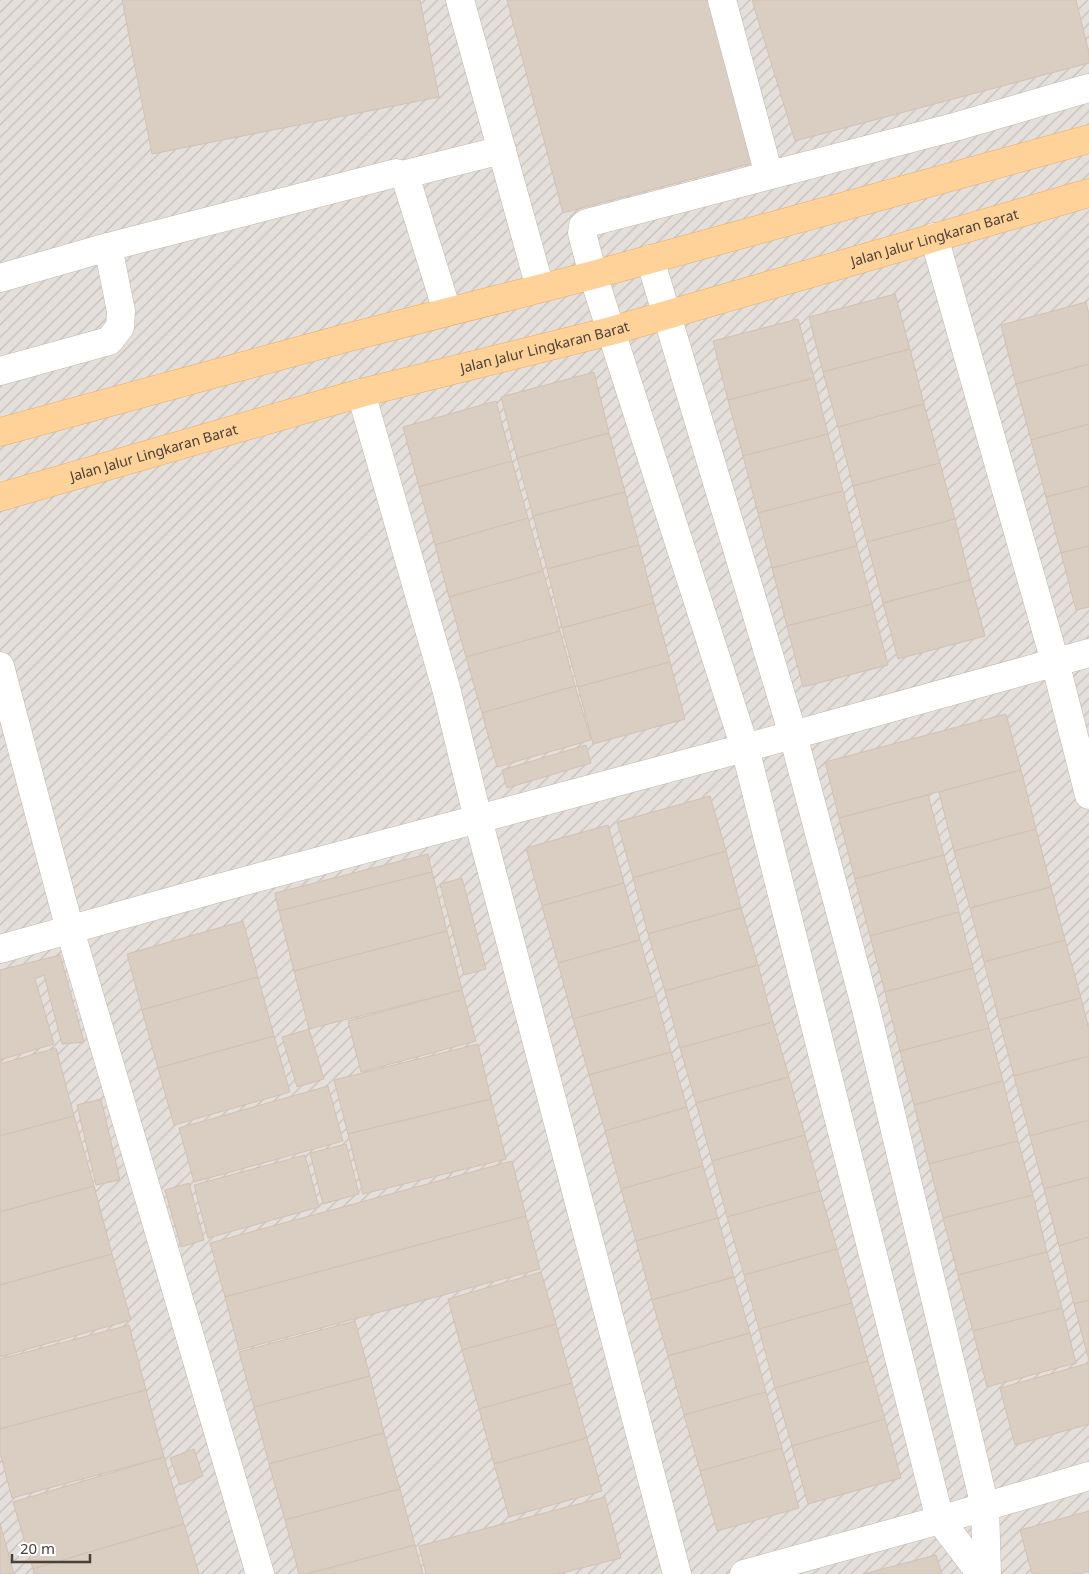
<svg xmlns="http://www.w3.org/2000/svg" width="1089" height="1574" font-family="'Noto Sans',sans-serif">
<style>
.industrial{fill:url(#industrial-furrows)}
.building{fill:#dacdc2;stroke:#d2c1b2}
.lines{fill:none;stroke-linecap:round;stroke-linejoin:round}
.minor-casing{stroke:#c1b6ac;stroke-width:29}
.major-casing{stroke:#e5ac68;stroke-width:29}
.minor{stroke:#fff;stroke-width:28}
.major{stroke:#fed299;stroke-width:28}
.labels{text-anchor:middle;stroke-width:4.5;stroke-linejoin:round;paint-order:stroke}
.street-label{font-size:14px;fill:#494038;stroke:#fff}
</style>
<defs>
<pattern id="industrial-furrows" width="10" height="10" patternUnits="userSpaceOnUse" patternTransform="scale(1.25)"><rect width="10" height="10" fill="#e5dfdb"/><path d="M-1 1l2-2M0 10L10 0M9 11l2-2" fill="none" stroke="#c6c0bd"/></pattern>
</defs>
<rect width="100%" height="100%" fill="#f5f0ea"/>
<rect class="industrial" x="0" y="0" width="1089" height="1574"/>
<g class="building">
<path d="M122 0H420L439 97 152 154Z"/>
<path d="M507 0H711L753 163 563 213Z"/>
<path d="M752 0H1076L1089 53V63L795 141Z"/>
<path d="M895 294 910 349 823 372 809 317Z"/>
<path d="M1086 302 1089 315V364L1016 384 1001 325Z"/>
<path d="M798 319 814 378 728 400 713 341Z"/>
<path d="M910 349 924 404 838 427 823 372Z"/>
<path d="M1089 364V424L1031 440 1016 384Z"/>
<path d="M594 372 609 433 517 458 501 397Z"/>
<path d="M814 378 828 434 743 456 728 400Z"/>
<path d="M496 401 512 461 419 487 403 427Z"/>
<path d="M924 404 940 463 853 486 838 427Z"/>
<path d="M1089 424V486L1046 497 1031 440Z"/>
<path d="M609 433 625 492 533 516 517 458Z"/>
<path d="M828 434 843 491 758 513 743 456Z"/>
<path d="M512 461 528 518 435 545 419 487Z"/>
<path d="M940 463 955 519 867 542 853 486Z"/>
<path d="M1089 486V546L1061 553 1046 497Z"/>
<path d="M843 491 857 546 772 568 758 513Z"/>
<path d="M625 492 639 545 547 569 533 516Z"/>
<path d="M528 518 543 571 449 597 435 545Z"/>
<path d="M955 519 970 580 883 603 867 542Z"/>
<path d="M639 545 654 603 562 628 547 569Z"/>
<path d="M857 546 872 604 787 626 772 568Z"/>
<path d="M1089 546V607L1076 610 1061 553Z"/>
<path d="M543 571 560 631 466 657 449 597Z"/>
<path d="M970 580 985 636 898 659 883 603Z"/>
<path d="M654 603 670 662 578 687 562 628Z"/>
<path d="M872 604 888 665 803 687 787 626Z"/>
<path d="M560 631 575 686 482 713 466 657Z"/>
<path d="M670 662 685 719 593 744 578 687Z"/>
<path d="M575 686 591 740 497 767 482 713Z"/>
<path d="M1006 714 1021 770 839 818 825 762Z"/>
<path d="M586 745 591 763 507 788 502 770Z"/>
<path d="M1021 770 1036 829 954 851 939 792Z"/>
<path d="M928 795 944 855 855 879 839 818Z"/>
<path d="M710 796 726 851 633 878 617 822Z"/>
<path d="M608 825 624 883 542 906 526 848Z"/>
<path d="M1036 829 1051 887 970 908 954 851Z"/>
<path d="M726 851 741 908 648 934 633 878Z"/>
<path d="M428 854 432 872 279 911 275 893Z"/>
<path d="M944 855 959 912 870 936 855 879Z"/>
<path d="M432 872 447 931 294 971 279 911Z"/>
<path d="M462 878 486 969 464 975 440 884Z"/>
<path d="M624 883 640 940 558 963 542 906Z"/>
<path d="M1051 887 1065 940 984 962 970 908Z"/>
<path d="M741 908 758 965 665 991 648 934Z"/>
<path d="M959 912 973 968 885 992 870 936Z"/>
<path d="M243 921 258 977 142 1010 127 954Z"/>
<path d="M447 931 462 990 309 1029 294 971Z"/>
<path d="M640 940 656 996 573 1019 558 963Z"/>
<path d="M1065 940 1081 998 999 1020 984 962Z"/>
<path d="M60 955 84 1042 62 1044 44 975 35 979 54 1044 0 1060V970Z"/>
<path d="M758 965 773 1022 680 1048 665 991Z"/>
<path d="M973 968 989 1028 900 1051 885 992Z"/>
<path d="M258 977 274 1036 158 1068 142 1010Z"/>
<path d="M462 990 476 1041 361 1072 348 1021Z"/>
<path d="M656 996 671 1052 589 1075 573 1019Z"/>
<path d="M1081 998 1089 1030V1056L1014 1076 999 1020Z"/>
<path d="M773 1022 789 1077 696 1103 680 1048Z"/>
<path d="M989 1028 1003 1081 914 1105 900 1051Z"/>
<path d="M309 1029 324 1079 297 1087 282 1037Z"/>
<path d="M274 1036 290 1092 174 1125 158 1068Z"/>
<path d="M478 1044 491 1099 348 1134 334 1080Z"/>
<path d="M56 1048 74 1116 0 1136V1064Z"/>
<path d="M671 1052 687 1107 605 1131 589 1075Z"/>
<path d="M1089 1056V1120L1030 1136 1014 1076Z"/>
<path d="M789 1077 805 1135 712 1161 696 1103Z"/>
<path d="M1003 1081 1018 1141 929 1164 914 1105Z"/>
<path d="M328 1086 343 1141 194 1182 179 1128Z"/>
<path d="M101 1099 120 1180 96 1185 77 1105Z"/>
<path d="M491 1099 506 1159 363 1194 348 1134Z"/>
<path d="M687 1107 703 1166 621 1189 605 1131Z"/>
<path d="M74 1116 94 1186 0 1212V1136Z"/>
<path d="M1089 1120V1177L1044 1189 1030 1136Z"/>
<path d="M805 1135 820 1191 727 1217 712 1161Z"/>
<path d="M1018 1141 1033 1195 943 1218 929 1164Z"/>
<path d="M346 1144 359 1194 323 1204 310 1153Z"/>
<path d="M305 1155 319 1207 208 1238 194 1185Z"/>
<path d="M512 1161 526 1216 225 1297 210 1243Z"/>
<path d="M703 1166 718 1218 636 1241 621 1189Z"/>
<path d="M1089 1177V1237L1059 1246 1044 1189Z"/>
<path d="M189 1183 204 1240 181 1247 165 1190Z"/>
<path d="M94 1186 112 1254 0 1285V1212Z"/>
<path d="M820 1191 837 1249 744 1275 727 1217Z"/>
<path d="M1033 1195 1047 1252 958 1275 943 1218Z"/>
<path d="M526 1216 540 1269 239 1350 225 1297Z"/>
<path d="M718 1218 734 1277 652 1300 636 1241Z"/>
<path d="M1089 1237V1300L1074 1304 1059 1246Z"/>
<path d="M837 1249 852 1303 759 1329 744 1275Z"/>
<path d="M1047 1252 1062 1308 973 1331 958 1275Z"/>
<path d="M112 1254 131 1320 0 1357V1285Z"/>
<path d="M541 1272 556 1324 462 1350 448 1299Z"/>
<path d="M734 1277 750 1333 668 1356 652 1300Z"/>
<path d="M1089 1300V1361L1074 1304Z"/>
<path d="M852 1303 868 1361 775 1388 759 1329Z"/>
<path d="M1062 1308 1076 1363 987 1387 973 1331Z"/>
<path d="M355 1321 370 1376 254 1407 239 1352Z"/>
<path d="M556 1324 572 1383 479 1409 462 1350Z"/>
<path d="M129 1325 146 1390 0 1429V1359Z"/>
<path d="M750 1333 766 1392 684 1415 668 1356Z"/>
<path d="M868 1361 885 1419 792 1446 775 1388Z"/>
<path d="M1089 1363V1424L1015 1445 1000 1388Z"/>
<path d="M370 1376 384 1433 269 1464 254 1407Z"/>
<path d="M572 1383 587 1438 494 1464 479 1409Z"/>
<path d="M146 1390 164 1457 12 1498 0 1453V1429Z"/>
<path d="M766 1392 782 1448 700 1471 684 1415Z"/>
<path d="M885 1419 901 1478 808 1504 792 1446Z"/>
<path d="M384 1433 400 1489 285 1520 269 1464Z"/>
<path d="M587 1438 602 1491 509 1517 494 1464Z"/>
<path d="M782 1448 799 1508 717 1531 700 1471Z"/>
<path d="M194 1449 203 1476 180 1485 170 1458Z"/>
<path d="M164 1457 184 1524 33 1569 13 1502Z"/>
<path d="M400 1489 415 1545 307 1574H299L285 1520Z"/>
<path d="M605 1497 621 1558 558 1574H426L419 1546Z"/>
<path d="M1089 1511V1571L1079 1574H1032L1020 1530Z"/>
<path d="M0 1523 14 1574H0Z"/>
<path d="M184 1524 199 1574H34L33 1569Z"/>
<path d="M415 1545 423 1574H307Z"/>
<path d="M936 1555 942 1574H863Z"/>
</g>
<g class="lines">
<g class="minor-casing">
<g id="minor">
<path d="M460 0 540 288"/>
<path d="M722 0 769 175"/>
<path d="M402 175 502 150"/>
<path d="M934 237 1055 662 1089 795"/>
<path d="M650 259 793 735 866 1009 985 1507 987 1574"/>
<path d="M0 278 108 247 396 173 402 175 407 182 447 311"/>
<path d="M0 371 109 341 120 327 121 311 108 247"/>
<path d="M361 393 446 688 478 819 677 1574"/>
<path d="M0 666 70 930 260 1574"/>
<path d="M0 949 215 889 793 735 1089 653"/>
<path d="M744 1574 940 1520 1089 1476"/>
<path d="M981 1574 940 1520 745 748 611 331 593 275 582 233 583 226 587 223 958 126 1089 88"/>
</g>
</g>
<g class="major-casing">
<g id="major">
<path d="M0 432 346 338 593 275 1089 139"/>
<path id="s1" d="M0 497 361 393 611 331 1089 193"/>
</g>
</g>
<use href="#minor" class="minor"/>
<use href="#major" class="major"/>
</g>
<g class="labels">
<g class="street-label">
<text dy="5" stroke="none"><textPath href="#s1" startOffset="970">Jalan Jalur Lingkaran Barat</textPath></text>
<text dy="5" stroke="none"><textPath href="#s1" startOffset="565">Jalan Jalur Lingkaran Barat</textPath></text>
<text dy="5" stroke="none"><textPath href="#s1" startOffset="160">Jalan Jalur Lingkaran Barat</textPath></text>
</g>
</g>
<path d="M12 1554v8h78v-8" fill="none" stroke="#494038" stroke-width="2.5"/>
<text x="20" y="1554" font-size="15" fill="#494038" stroke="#ffffff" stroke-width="4" paint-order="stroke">20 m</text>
</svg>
